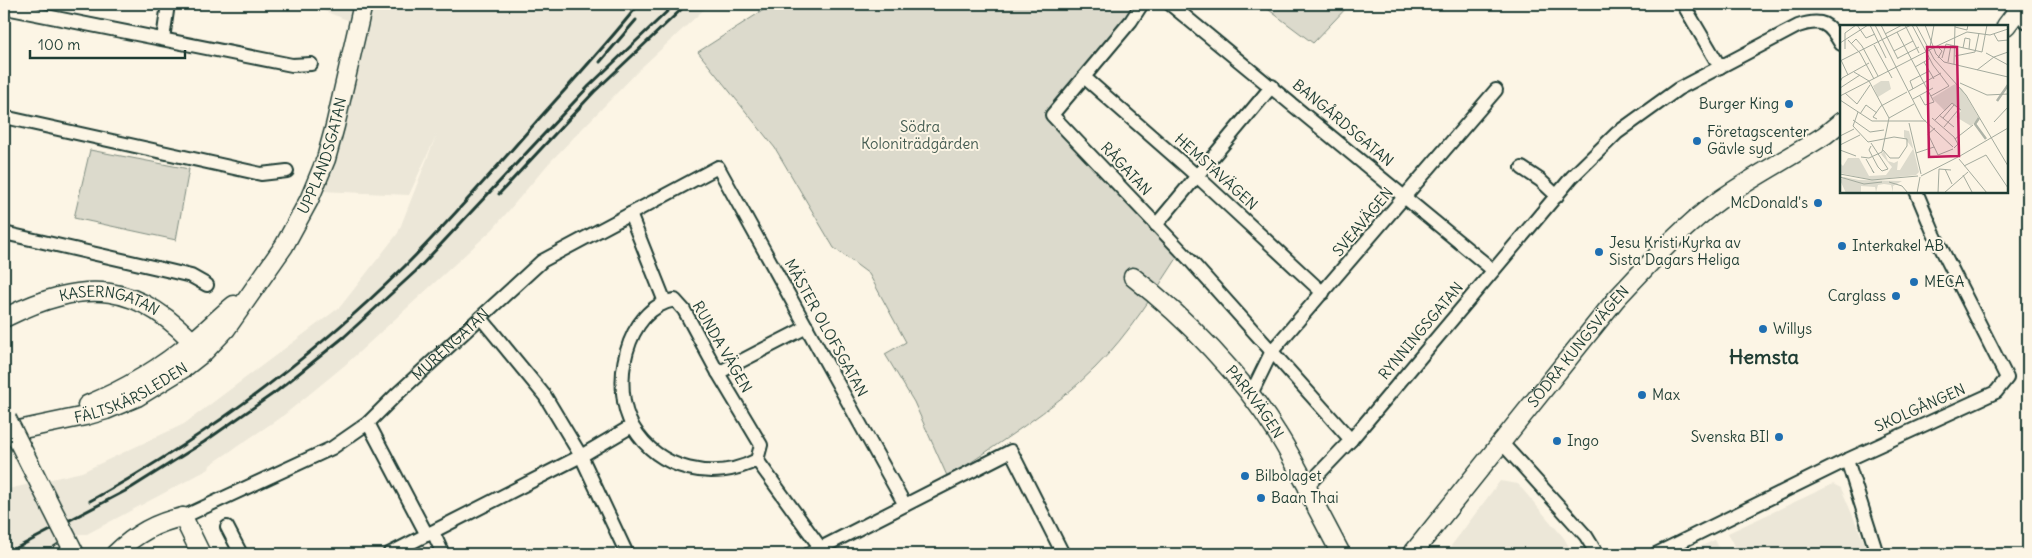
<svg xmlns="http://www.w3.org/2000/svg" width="2032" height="558" font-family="Delius,sans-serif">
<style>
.built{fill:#ece7d8}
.green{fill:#dcdacc;stroke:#7e8c80}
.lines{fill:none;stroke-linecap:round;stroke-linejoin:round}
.street-casing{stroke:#1f3d34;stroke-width:16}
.secondary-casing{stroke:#1f3d34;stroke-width:21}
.primary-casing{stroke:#1f3d34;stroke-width:24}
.street{stroke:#fcf5e5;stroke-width:12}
.secondary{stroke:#fcf5e5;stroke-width:18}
.primary{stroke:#fcf5e5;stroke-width:20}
.rail{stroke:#1f3d34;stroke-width:3}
.secondary-bridge-casing{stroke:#1f3d34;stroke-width:21;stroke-linecap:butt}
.secondary-bridge{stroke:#fcf5e5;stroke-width:18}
.poi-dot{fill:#1f6fb2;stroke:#fcf5e5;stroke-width:2}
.labels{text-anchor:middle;stroke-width:4;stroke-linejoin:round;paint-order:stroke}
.poi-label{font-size:15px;fill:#1f3d34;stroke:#fcf5e5;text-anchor:start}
.street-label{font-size:15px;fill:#1f3d34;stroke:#fcf5e5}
.park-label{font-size:15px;fill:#455c52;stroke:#fcf5e5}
.district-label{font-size:20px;font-weight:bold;fill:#1f3d34;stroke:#fcf5e5}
.inset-river{fill:none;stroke:#aeb3a7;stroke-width:2.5}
.inset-road{fill:none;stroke:#a4ab9e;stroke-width:1}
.view{fill:#c2185b;fill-opacity:0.15;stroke:#c2185b;stroke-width:2.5}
.inset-edge{fill:none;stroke:#1f3d34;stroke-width:2.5}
</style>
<rect width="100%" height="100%" fill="#fcf5e5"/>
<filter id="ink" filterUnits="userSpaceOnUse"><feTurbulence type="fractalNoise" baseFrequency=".02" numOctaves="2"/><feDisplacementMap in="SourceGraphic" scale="10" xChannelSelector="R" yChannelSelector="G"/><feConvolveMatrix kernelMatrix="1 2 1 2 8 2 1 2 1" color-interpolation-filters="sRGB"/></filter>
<g filter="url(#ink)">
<g class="built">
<path d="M306 4H710L644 65 549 163 493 229 345 365 284 415 210 465 209 469 87 534H79L47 554H4V490L82 472 184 424 340 307 398 233 436 136 409 195 321 191 363 26Z"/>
<path d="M1500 481 1518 484 1564 538 1569 547 1577 554H1445Z"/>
<path d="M1833 484 1841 488 1869 554H1728L1736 550 1728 533Z"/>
<path d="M1715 540 1722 554H1684Z"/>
</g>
<g class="green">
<path d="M773 4H1143L1050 114 1181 252C1155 292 1129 334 1095 368 1052 411 998 443 948 478L914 402 885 354 906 342 869 274 834 248 775 148 698 52Z"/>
<path d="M1261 4H1350L1313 43Z"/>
<path d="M90 150 189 169 176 240 74 218Z"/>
</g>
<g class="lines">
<g class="street-casing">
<g id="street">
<path d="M1142 4 1131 21 1052 115 1188 258 1351 440"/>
<path d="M1170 4 1493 270"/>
<path d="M1683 4 1720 67"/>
<path d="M4 9H11L292 65 311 64"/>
<path d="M163 39 168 4"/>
<path d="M1084 77 1198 177 1323 293"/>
<path d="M4 117 261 174 287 171"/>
<path d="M1522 168 1540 180 1557 196"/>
<path d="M630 214 665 302"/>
<path d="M1156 225 1272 86"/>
<path d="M4 233 166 270 191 276 207 285"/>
<path d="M675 300 684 310 718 373 761 445 757 460C714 482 659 471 633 427 610 388 625 308 675 300Z"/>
<path d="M481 318 545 396 581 456 627 554"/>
<path d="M718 373 807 327"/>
<path d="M1250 396 1272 351 1496 90"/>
<path d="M368 423 427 535"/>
<path d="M1501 442 1586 536 1597 554"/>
<path d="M757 460 825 554"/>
<path d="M1847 460 1877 554"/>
<path d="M1307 486 1351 440 1572 177 1617 133 1678 89 1798 26C1822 18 1829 23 1841 44"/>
<path id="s1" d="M183 517 332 448 368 423 396 395 542 261 718 167 905 505"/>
<path d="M227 527 241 554"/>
<path d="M433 532 443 554"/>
<path d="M389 554 581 456 632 426"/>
<path d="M809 554 1011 451 1063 554"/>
<path d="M1656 554 1847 460 1996 392 2007 378 1934 234 1916 191"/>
</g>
</g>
<g class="secondary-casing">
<g id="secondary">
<path d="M2006 26 2015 14 2019 4"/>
<path id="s2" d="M1133 277C1186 318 1242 376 1277 433 1288 450 1297 468 1307 486L1310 495 1341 554"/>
<path id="s3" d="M4 318C85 278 139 280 201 351"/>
<path d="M87 405C126 389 161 368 193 341 207 330 220 316 234 305"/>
<path id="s4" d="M4 433 85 416 106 410 137 397 184 368 203 353 226 329 284 246 309 200 326 159 335 126 363 4"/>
<path d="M183 517 201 554"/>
<path d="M61 553V554"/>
<path d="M115 554C134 535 157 522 183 517"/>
<path id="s5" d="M1412 554 1616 299C1649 264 1682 227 1721 199 1754 176 1791 157 1825 135L1841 122"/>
</g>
</g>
<g class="primary-casing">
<path id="primary" d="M2021 4 2028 18"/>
</g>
<use href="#street" class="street"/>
<use href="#secondary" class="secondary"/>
<use href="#primary" class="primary"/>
<g class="rail">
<path d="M600 62 636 20"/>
<path d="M499 194 594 92 687 4"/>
<path d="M90 501C204 438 312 358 405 266 451 220 494 170 537 121 572 82 607 44 639 4"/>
<path d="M5 554 131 488 204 442 277 391 344 337 416 271 589 86 675 4"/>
</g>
<g class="secondary-bridge-casing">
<path id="secondary-bridge" d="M7 419 75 554"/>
</g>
<use href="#secondary-bridge" class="secondary-bridge"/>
</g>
</g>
<g class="poi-dot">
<circle cx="1789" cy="104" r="5"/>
<circle cx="1697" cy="141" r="5"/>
<circle cx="1818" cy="203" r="5"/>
<circle cx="1842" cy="246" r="5"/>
<circle cx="1599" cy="252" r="5"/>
<circle cx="1914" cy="282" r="5"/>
<circle cx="1896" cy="296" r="5"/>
<circle cx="1763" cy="329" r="5"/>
<circle cx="1642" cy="395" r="5"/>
<circle cx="1779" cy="437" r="5"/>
<circle cx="1557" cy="441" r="5"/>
<circle cx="1245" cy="476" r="5"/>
<circle cx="1261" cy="498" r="5"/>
</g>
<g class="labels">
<g class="poi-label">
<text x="1779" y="109" text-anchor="end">Burger King</text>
<text x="1707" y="137">Företagscenter<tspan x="1707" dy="17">Gävle syd</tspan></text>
<text x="1808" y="208" text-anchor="end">McDonald's</text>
<text x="1609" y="248">Jesu Kristi Kyrka av<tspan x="1609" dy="17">Sista Dagars Heliga</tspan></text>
<text x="1852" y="251">Interkakel AB</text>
<text x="1924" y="287">MECA</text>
<text x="1886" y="301" text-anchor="end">Carglass</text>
<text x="1773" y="334">Willys</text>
<text x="1652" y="400">Max</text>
<text x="1769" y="442" text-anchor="end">Svenska BIl</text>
<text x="1567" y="446">Ingo</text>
<text x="1255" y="481">Bilbolaget</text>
<text x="1271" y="503">Baan Thai</text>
</g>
<g class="street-label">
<text transform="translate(1343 123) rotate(40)" y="5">BANGÅRDSGATAN</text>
<text dy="5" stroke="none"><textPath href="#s4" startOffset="451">UPPLANDSGATAN</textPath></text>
<text transform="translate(1126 169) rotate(47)" y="5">RÅGATAN</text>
<text transform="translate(1216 172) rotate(42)" y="5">HEMSTAVÄGEN</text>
<text transform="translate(1363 222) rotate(-50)" y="5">SVEAVÄGEN</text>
<text dy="5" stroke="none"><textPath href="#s3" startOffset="111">KASERNGATAN</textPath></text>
<text transform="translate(826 328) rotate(61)" y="5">MÄSTER OLOFSGATAN</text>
<text transform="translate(1421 331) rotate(-50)" y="5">RYNNINGSGATAN</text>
<text dy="5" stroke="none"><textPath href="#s1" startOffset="322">MURÉNGATAN</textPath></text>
<text dy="5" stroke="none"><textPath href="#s5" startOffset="266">SÖDRA KUNGSVÄGEN</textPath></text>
<text transform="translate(722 347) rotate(60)" y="5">RUNDA VÄGEN</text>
<text dy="5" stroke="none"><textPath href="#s4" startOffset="134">FÄLTSKÄRSLEDEN</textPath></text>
<text dy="5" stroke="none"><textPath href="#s2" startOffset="175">PARKVÄGEN</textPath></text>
<text transform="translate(1920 408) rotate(-24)" y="5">SKOLGÅNGEN</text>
</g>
<g class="park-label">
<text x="920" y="132">Södra<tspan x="920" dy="17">Koloniträdgården</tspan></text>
</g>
<g class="district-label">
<text x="1764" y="364">Hemsta</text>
</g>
</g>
<g transform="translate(1840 25)">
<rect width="168" height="168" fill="#fcf5e5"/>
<path d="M41 56H49L51 64 38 72 33 61ZM115 59 122 64 139 93 131 101 116 92 121 86 112 79 105 86 92 73ZM64 105 69 106 79 147 76 150 32 155 0 148V138L3 141 8 133H19L29 151 46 150 52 142 41 129 44 126 48 136 54 138 58 136 57 145H60L73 124 64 112ZM4 152 19 155 62 156 53 161V167L51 160 44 159 38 160 36 167 35 162 21 161V167L6 168 0 155Z" fill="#dcdacc"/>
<path class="inset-river" d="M157 76 168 60M139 93 135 99 146 114"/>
<path class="inset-road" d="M17 0 26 13 35 9M30 0 46 33M35 0 56 42M41 0 58 34M65 0 79 28M72 0 93 40 109 61 91 71M76 0 94 34 126 70 168 141M85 0 96 29 104 37 168 52M115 2 127 5 128 0M57 7 94 77 85 80 80 71M45 9 62 0M154 9 158 16 168 15M8 15 20 28 34 54M0 18 28 0M11 19 16 14 22 21 38 51M34 20 52 53M99 20 127 7 150 10 168 4M97 21 102 26 98 33M90 22 94 0M123 23 125 13 130 14 129 24M5 24V8L16 0M54 26 73 16M146 28 168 40M115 31 135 27 139 8M58 33 79 22M102 33 106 19 142 27 147 0M1 35 8 50M0 36 71 0M84 37 94 54M108 37 111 20M114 39 115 0M56 42 82 93 113 122M75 42 89 34M137 45 154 32 168 27M14 47 29 56 49 93M0 57 2 53 29 38M120 58 147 70 168 69M0 63 20 50M73 64 70 56 89 46M69 66 101 48M5 68 17 79 30 60M0 71 99 20M73 74 93 63M0 75 32 96H86M18 87 13 101 28 117 54 112 67 114V121L59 133H50L43 125M20 89 26 80 37 88M99 90 114 102M92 93 114 112 118 119 114 123M103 93 114 80M37 94 33 92 41 81 67 67M13 95 30 107 44 105M95 95 112 78 121 85M154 97 168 82M69 98 81 149M104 102 119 84M95 103 88 109 98 130 113 124M0 111 14 104M115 114 133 100M31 118 48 144 42 146 38 142 29 125 31 121M0 120 20 110M0 125 16 131M76 128 94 122M120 131 168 103M21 132 29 133 42 127 49 93 74 79M26 134 34 148 32 145M119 134 147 168M124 141 146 130 168 163M105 144 112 159M0 149 32 155 78 151M123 150 132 167M81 151 118 132M0 152 24 159 42 157M49 157 62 161 68 168M77 168 80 152M98 168 99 144 111 145M104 168 128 147"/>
<path class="view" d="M87 22H117L119 131 89 132Z"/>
<rect width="168" height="168" class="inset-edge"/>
</g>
<rect width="2032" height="558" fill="none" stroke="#fcf5e5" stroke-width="20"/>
<rect x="10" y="10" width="2012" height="538" fill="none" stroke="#1f3d34" stroke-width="2" filter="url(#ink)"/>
<path d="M30 50v8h155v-8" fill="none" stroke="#1f3d34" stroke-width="2.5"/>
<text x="38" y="50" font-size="15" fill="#1f3d34" stroke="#fcf5e5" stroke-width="4" paint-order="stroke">100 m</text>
</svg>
